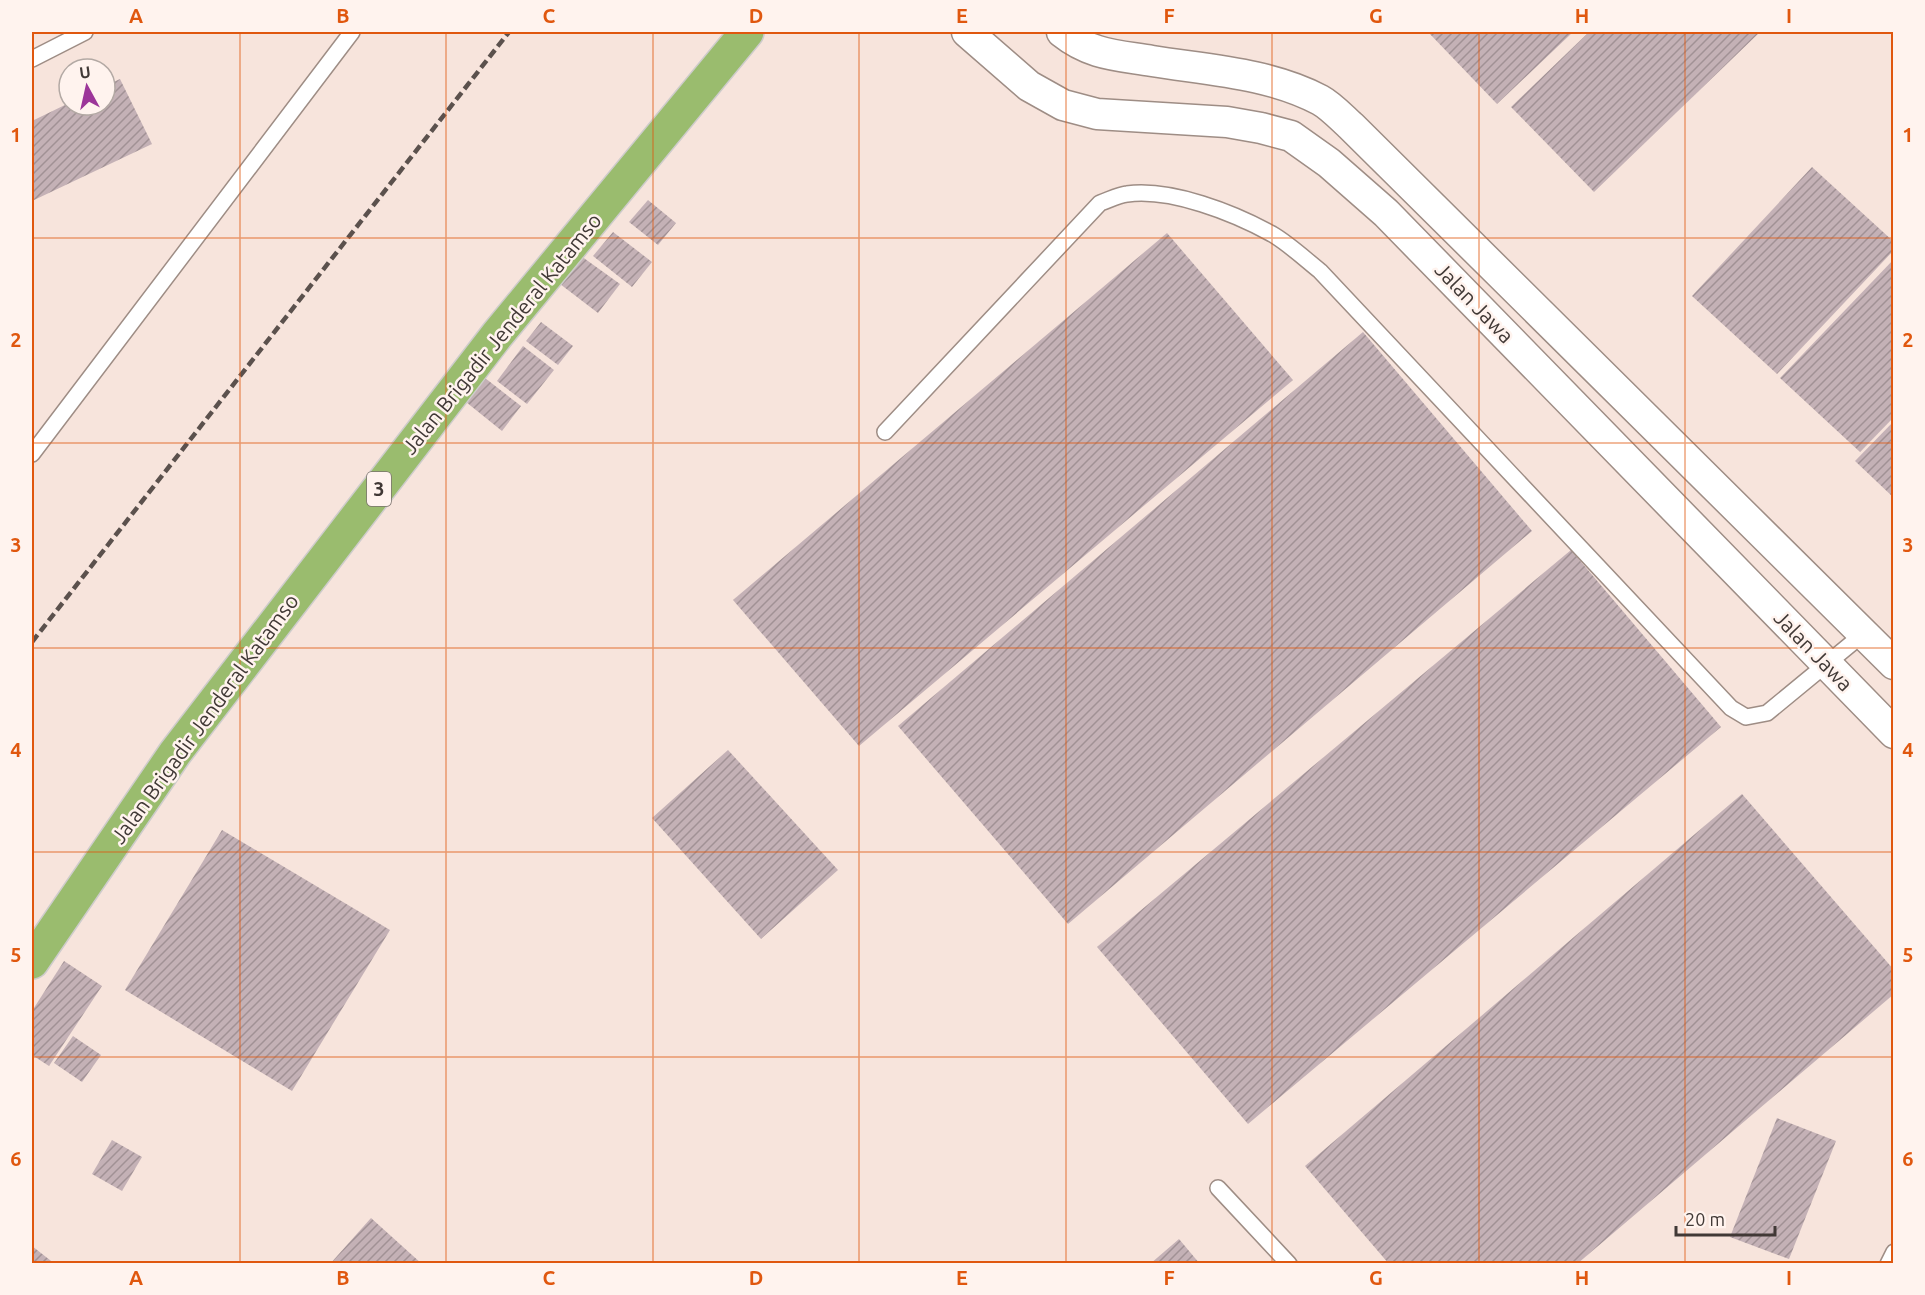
<svg xmlns="http://www.w3.org/2000/svg" width="1925" height="1295" font-family="Ubuntu,sans-serif">
<style>
.building{fill:url(#building-hatch)}
.lines{fill:none;stroke-linecap:round;stroke-linejoin:round}
.lane-casing{stroke:#9e8d85;stroke-width:18}
.street-casing{stroke:#9e8d85;stroke-width:33}
.highway-casing{stroke:#cecccb;stroke-width:36}
.lane{stroke:#fff;stroke-width:15}
.street{stroke:#fff;stroke-width:30}
.highway{stroke:#9abc6e;stroke-width:33}
.rail{stroke:#5b514d;stroke-width:4.5;stroke-dasharray:9 4.5;stroke-linecap:butt}
.grid{fill:none;stroke:#e0570e;stroke-width:1.5;stroke-opacity:0.55}
.labels{text-anchor:middle;stroke-width:5;stroke-linejoin:round;paint-order:stroke}
.shield{fill:#fff3ee;stroke:#7a716d;stroke-width:1.5}
.shield-label{font-size:20px;font-weight:bold;fill:#413936}
.street-label{font-size:21px;fill:#413936;stroke:#fff3ee}
.neatline{fill:none;stroke:#e0570e;stroke-width:2}
.grid-label{font-size:20px;text-anchor:middle;font-weight:bold;fill:#e0570e}
</style>
<defs>
<pattern id="building-hatch" width="6" height="6" patternUnits="userSpaceOnUse" patternTransform="scale(1.5)"><rect width="6" height="6" fill="#c4b1b6"/><path d="M-1 1l2-2M0 6l6-6M5 7l2-2" fill="none" stroke="#a19195"/></pattern>
</defs>
<rect width="100%" height="100%" fill="#f7e4dc"/>
<g class="building">
<path d="M1428 32H1573L1497 104Z"/>
<path d="M1589 32H1760L1594 192 1511 107Z"/>
<path d="M120 79 152 144 32 201V121L69 103V105H105V86Z"/>
<path d="M1812 167 1894 242V250L1777 374 1692 296Z"/>
<path d="M648 200 676 223 658 245 629 222Z"/>
<path d="M613 232 652 262 632 287 593 256Z"/>
<path d="M1167 233 1293 380 859 746 733 600Z"/>
<path d="M581 256 620 284 598 313 560 284Z"/>
<path d="M1894 259V417L1860 452 1780 378Z"/>
<path d="M541 322 573 346 558 365 526 341Z"/>
<path d="M1363 332 1532 531 1068 924 898 726Z"/>
<path d="M523 346 554 370 527 404 497 381Z"/>
<path d="M485 378 521 406 502 431 466 402Z"/>
<path d="M1894 421V498L1855 461Z"/>
<path d="M1571 550 1721 727 1248 1124 1097 947Z"/>
<path d="M728 750 838 870 761 939 652 818Z"/>
<path d="M1742 794 1894 970V994L1577 1264H1389L1305 1166Z"/>
<path d="M222 830 390 930 292 1091 125 990Z"/>
<path d="M64 961 102 986 49 1066 32 1055V1011Z"/>
<path d="M73 1036 101 1055 82 1082 54 1063Z"/>
<path d="M1777 1118 1836 1141 1789 1259 1730 1237Z"/>
<path d="M112 1140 142 1157 122 1191 92 1174Z"/>
<path d="M371 1218 422 1264H330Z"/>
<path d="M1179 1239 1200 1264H1150Z"/>
<path d="M32 1246 55 1264H32Z"/>
</g>
<g class="lines">
<g class="lane-casing">
<g id="lane">
<path d="M32 59 85 32"/>
<path d="M885 432 1100 203C1109 200 1118 195 1127 194 1171 188 1234 213 1272 234 1289 244 1305 259 1320 271L1731 708 1746 717 1767 713 1863 634"/>
<path d="M32 454 352 32"/>
<path d="M1218 1188 1289 1264"/>
<path d="M1888 1264 1894 1252"/>
</g>
</g>
<g class="street-casing">
<g id="street">
<path d="M967 32 1029 86 1063 105 1097 114 1227 122 1261 128 1291 136 1329 163 1386 213 1894 733"/>
<path d="M1062 32C1091 55 1116 55 1152 61 1208 70 1269 73 1320 100 1331 106 1342 118 1351 126L1894 664"/>
</g>
</g>
<g class="highway-casing">
<path id="highway" d="M32 962 175 753 497 335 747 32"/>
</g>
<use href="#lane" class="lane"/>
<use href="#street" class="street"/>
<use href="#highway" class="highway"/>
<path class="rail" d="M32 642 509 32"/>
</g>
<path class="grid" d="M240 32V1264M446 32V1264M653 32V1264M859 32V1264M1066 32V1264M1272 32V1264M1479 32V1264M1685 32V1264M32 238H1894M32 443H1894M32 648H1894M32 852H1894M32 1057H1894"/>
<g class="labels">
<rect class="shield" x="367" y="472" width="24" height="34" rx="4.5"/>
<g class="shield-label">
<text x="379" y="496">3</text>
</g>
<g class="street-label">
<text transform="translate(1474 303) rotate(46)" y="7">Jalan Jawa</text>
<text transform="translate(502 334) rotate(-51)" y="7">Jalan Brigadir Jenderal Katamso</text>
<text transform="translate(1813 651) rotate(46)" y="7">Jalan Jawa</text>
<text transform="translate(205 719) rotate(-54)" y="7">Jalan Brigadir Jenderal Katamso</text>
</g>
</g>
<rect width="1925" height="1295" fill="none" stroke="#fff3ee" stroke-width="66"/>
<g transform="translate(87 87) rotate(352)"><circle r="28" fill="#fff3ee" stroke="#b3a9a4" stroke-width="1.5"/>
<path d="M0-4.5L10 22L0 15L-10 22Z" fill="#9c3599"/>
<text y="-9" font-size="16" font-weight="bold" text-anchor="middle" fill="#413936">U</text>
</g>
<path d="M1676 1226v9h99v-9" fill="none" stroke="#413936" stroke-width="3"/>
<text x="1685" y="1226" font-size="18" fill="#413936" stroke="#fff3ee" stroke-width="4.5" paint-order="stroke">20 m</text>
<rect x="33" y="33" width="1859" height="1229" class="neatline"/>
<g class="grid-label">
<text x="136" y="23">A</text>
<text x="343" y="23">B</text>
<text x="549" y="23">C</text>
<text x="756" y="23">D</text>
<text x="962" y="23">E</text>
<text x="1169" y="23">F</text>
<text x="1376" y="23">G</text>
<text x="1582" y="23">H</text>
<text x="1789" y="23">I</text>
<text x="16" y="142">1</text>
<text x="1908" y="142">1</text>
<text x="16" y="347">2</text>
<text x="1908" y="347">2</text>
<text x="16" y="552">3</text>
<text x="1908" y="552">3</text>
<text x="16" y="757">4</text>
<text x="1908" y="757">4</text>
<text x="16" y="962">5</text>
<text x="1908" y="962">5</text>
<text x="16" y="1166">6</text>
<text x="1908" y="1166">6</text>
<text x="136" y="1285">A</text>
<text x="343" y="1285">B</text>
<text x="549" y="1285">C</text>
<text x="756" y="1285">D</text>
<text x="962" y="1285">E</text>
<text x="1169" y="1285">F</text>
<text x="1376" y="1285">G</text>
<text x="1582" y="1285">H</text>
<text x="1789" y="1285">I</text>
</g>
</svg>
